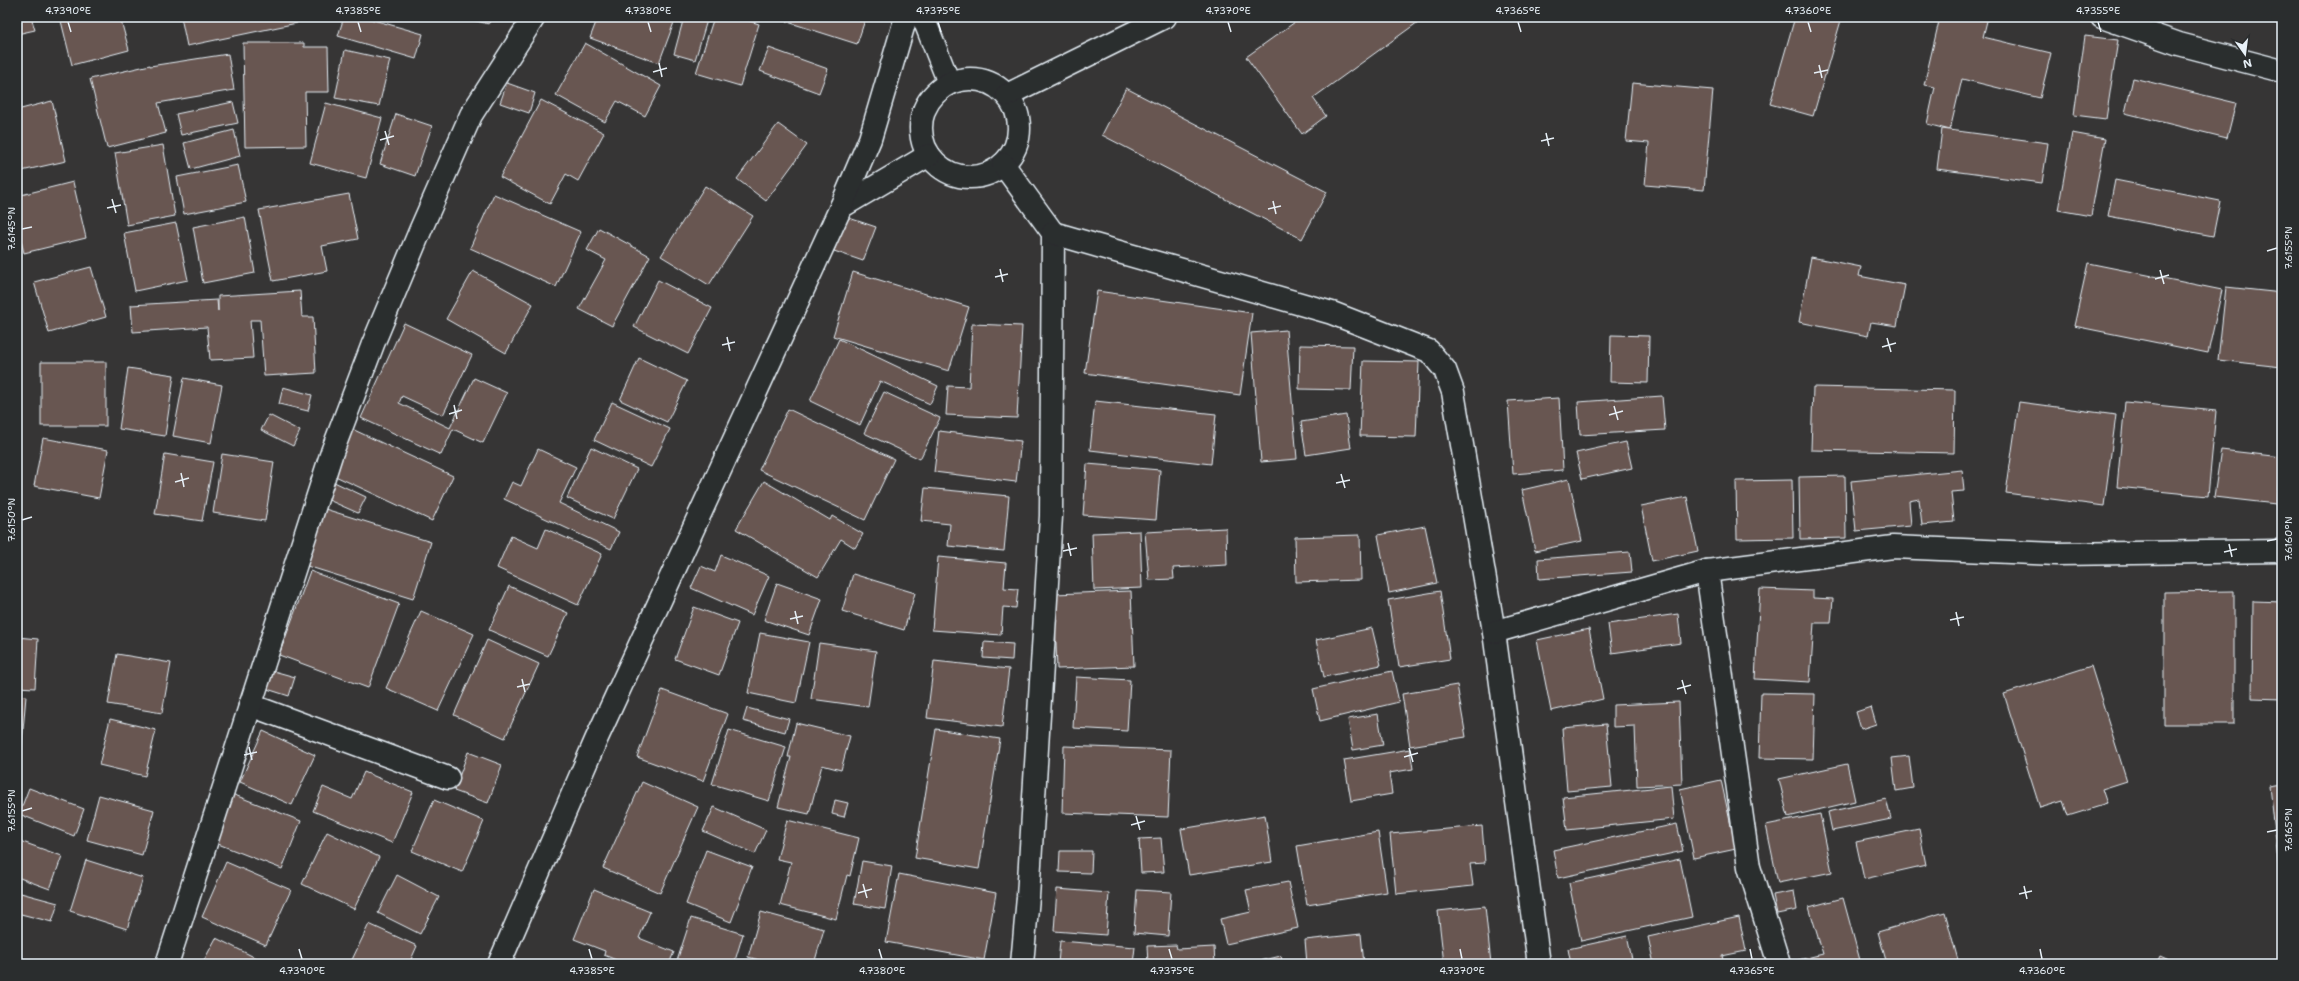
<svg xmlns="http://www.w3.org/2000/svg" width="2299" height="981" font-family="'Shantell Sans',sans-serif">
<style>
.building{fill:#685651;stroke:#e8f1f8}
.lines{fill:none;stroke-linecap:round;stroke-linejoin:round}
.street-casing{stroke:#e8f1f8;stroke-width:25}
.secondary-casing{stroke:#e8f1f8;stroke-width:25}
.street{stroke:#2a2d2e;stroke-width:22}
.secondary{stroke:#2a2d2e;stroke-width:22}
.ticks{fill:none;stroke:#e8f1f8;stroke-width:1.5}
.neatline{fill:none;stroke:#e8f1f8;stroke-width:1.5}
.ticks-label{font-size:10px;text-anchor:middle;fill:#e8f1f8}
</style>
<rect width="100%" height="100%" fill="#363535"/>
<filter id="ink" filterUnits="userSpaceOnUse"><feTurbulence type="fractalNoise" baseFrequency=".025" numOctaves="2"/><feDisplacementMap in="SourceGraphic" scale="8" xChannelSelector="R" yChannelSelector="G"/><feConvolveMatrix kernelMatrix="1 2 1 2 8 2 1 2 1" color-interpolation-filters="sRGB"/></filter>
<g filter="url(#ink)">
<g class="building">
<path d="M17 17H31L35 30 17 34Z"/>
<path d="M60 17H120L129 50 72 65Z"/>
<path d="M181 17H296L297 23 187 46Z"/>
<path d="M344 17H363L423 34 416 59 338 36Z"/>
<path d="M459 17H491L489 24Z"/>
<path d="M598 17H676L659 63 590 38Z"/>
<path d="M684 17H708L695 60 674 54Z"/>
<path d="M714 17H737L759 24 740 86 696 73Z"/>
<path d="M772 17H866L857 44Z"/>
<path d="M1302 17H1425L1313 98 1326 116 1302 134 1246 57Z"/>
<path d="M1795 17H1842L1813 116 1770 104Z"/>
<path d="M1940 17H1988L1983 37 2051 53 2040 98 1962 79 1950 130 1927 124 1935 87 1924 85Z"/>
<path d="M2085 36 2118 40 2106 119 2074 115Z"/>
<path d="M243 43H304V47H328L329 92H305L306 146 245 147Z"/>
<path d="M585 43 661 86 645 116 617 101 605 122 556 95Z"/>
<path d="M769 48 828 69 819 93 760 71Z"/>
<path d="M345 50 390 60 379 106 335 98Z"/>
<path d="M228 54 234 90 158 103 166 133 107 148 90 79 150 65V66Z"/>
<path d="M2133 78 2236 103 2227 138 2125 113Z"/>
<path d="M507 83 535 93 529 113 500 103Z"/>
<path d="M1632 83 1713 90 1704 190 1645 185 1649 143 1626 141Z"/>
<path d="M1126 88 1327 192 1302 239 1102 135Z"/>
<path d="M541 100 604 133 578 181 566 174 550 204 500 177Z"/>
<path d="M52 101 66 161 17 172V110Z"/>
<path d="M233 102 238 123 181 135 176 114Z"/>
<path d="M326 103 382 118 366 178 310 163Z"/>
<path d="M396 114 432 126 415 176 380 164Z"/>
<path d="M778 124 807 145 766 201 737 179Z"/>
<path d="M1942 129 2048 143 2042 183 1937 169Z"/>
<path d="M234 130 240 156 191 169 184 143Z"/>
<path d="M2072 133 2105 139 2091 216 2058 210Z"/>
<path d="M163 145 175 216 127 225 115 153Z"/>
<path d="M238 165 246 202 184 214 177 177Z"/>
<path d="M2115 180 2220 201 2213 236 2108 216Z"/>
<path d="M73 182 86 238 24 253 17 224V196Z"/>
<path d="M705 186 753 216 709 285 661 256Z"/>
<path d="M349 194 358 239 322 246 327 271 273 281 259 210Z"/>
<path d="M494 194 581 232 556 287 470 248Z"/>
<path d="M245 217 255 273 203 283 193 227Z"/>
<path d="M846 217 876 227 863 261 834 251Z"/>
<path d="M176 223 188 280 135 291 124 233Z"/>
<path d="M599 228 650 256 612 326 579 309 606 260 587 250Z"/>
<path d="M1811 257 1861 267 1859 276 1905 285 1897 326 1871 322 1868 336 1799 322Z"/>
<path d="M2088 263 2222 290 2208 353 2074 326Z"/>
<path d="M91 267 106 317 49 333 34 282Z"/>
<path d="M473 271 533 304 506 353 446 319Z"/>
<path d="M853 272 969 307 949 371 833 336Z"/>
<path d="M658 280 712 308 688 354 634 327Z"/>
<path d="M2226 287 2282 293V367L2218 360Z"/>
<path d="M300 291 302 317H313L316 373 264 376 260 320H250L253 358 210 360 207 327 133 332 131 305 217 300 218 311V296Z"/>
<path d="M1097 291 1252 313 1240 395 1085 373Z"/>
<path d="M404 323 472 355 443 415 402 396 399 403 450 428 474 378 507 393 483 443 453 429 441 455 361 418Z"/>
<path d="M972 324 1022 326 1017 418 946 415 948 386 969 387Z"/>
<path d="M1286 330 1297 459 1261 462 1251 333Z"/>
<path d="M1611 335 1649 336 1648 383 1610 382Z"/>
<path d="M839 339 938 386 930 404 880 381 860 425 810 401Z"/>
<path d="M1300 345 1353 346 1351 390 1299 389Z"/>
<path d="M639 358 687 381 667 422 620 400Z"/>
<path d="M1363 361 1419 362 1416 437 1360 436Z"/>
<rect x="41" y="362" width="65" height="64"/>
<path d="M128 368 174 375 165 436 119 429Z"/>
<path d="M184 378 222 385 211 443 173 436Z"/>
<path d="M283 387 312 395 308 411 279 404Z"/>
<path d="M1813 387 1955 390 1954 453 1811 450Z"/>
<path d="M884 392 940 418 920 459 864 433Z"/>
<path d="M1662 396 1665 430 1580 435 1578 402Z"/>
<path d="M1559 398 1563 470 1513 474 1508 401Z"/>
<path d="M1095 401 1216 414 1211 464 1090 450Z"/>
<path d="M612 402 670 429 651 467 594 440Z"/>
<path d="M2019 402 2116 415 2104 506 2006 493Z"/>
<path d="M2125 402 2216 411 2208 496 2117 487Z"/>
<path d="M788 409 894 459 865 520 759 470Z"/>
<path d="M269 415 300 431 293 446 261 430Z"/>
<path d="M1346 415 1351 448 1306 455 1301 422Z"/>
<path d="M352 429 453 476 432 521 331 474Z"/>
<path d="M939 431 1021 441 1016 482 934 472Z"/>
<path d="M43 438 108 450 99 498 34 486Z"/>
<path d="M1626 442 1632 468 1582 479 1576 453Z"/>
<path d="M591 447 637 469 613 519 567 498Z"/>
<path d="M538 449 576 467 559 503 619 532 611 549 504 499 512 482 521 486Z"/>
<path d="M2221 450 2282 457 2276 504 2214 497Z"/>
<path d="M165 454 213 462 202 521 155 514Z"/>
<path d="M222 454 274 462 265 521 213 513Z"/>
<path d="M1087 464 1160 470 1156 520 1083 515Z"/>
<path d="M1962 470 1964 491 1951 492 1954 522 1922 525 1919 499 1909 501 1911 526 1856 531 1851 481Z"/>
<path d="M1845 476 1846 538 1800 539 1799 477Z"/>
<path d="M1569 479 1582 541 1535 551 1522 490Z"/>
<path d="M1792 480 1793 538 1737 539 1736 481Z"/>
<path d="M332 481 366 497 358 513 324 498Z"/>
<path d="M764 481 830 520 832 516 863 534 855 548 841 539 818 577 736 529Z"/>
<path d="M925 488 1009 496 1004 551 948 546 950 524 921 521Z"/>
<path d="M1687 497 1698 551 1652 561 1641 506Z"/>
<path d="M325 509 431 542 413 599 307 566Z"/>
<path d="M1425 526 1437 583 1389 593 1378 535Z"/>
<path d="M1226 528 1227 565 1173 568 1174 579 1149 580 1145 532Z"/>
<path d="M546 529 602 554 578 605 497 568 511 536 538 548Z"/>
<path d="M1140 531 1142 588 1094 590 1092 533Z"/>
<path d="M1360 535 1361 580 1296 582 1295 537Z"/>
<path d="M1630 552 1632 572 1539 579 1538 559Z"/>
<path d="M721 555 769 576 752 615 691 588 701 566 715 572Z"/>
<path d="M938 557 1006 563 1004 588 1018 589 1016 608 1003 607 1001 635 932 630Z"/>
<path d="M310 571 399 604 368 688 279 655Z"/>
<path d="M853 574 915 593 904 630 842 611Z"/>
<path d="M777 583 822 599 809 635 764 620Z"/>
<path d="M509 586 568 613 548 656 489 630Z"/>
<path d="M1760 589 1813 591V598L1833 599 1831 623H1814L1810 682 1755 679Z"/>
<path d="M1131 591 1134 666 1057 669 1054 594Z"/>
<path d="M1440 591 1450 659 1399 667 1388 600Z"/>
<path d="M2234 591V724H2164V592Z"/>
<path d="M2253 601 2282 602V699L2252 698Z"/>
<path d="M694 607 738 623 719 675 675 659Z"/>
<path d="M421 611 474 634 438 711 386 688Z"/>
<path d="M1678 614 1681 643 1612 653 1608 624Z"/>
<path d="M1372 628 1381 665 1324 677 1316 640Z"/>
<path d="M1589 629 1603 699 1551 711 1537 640Z"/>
<path d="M760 633 809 642 796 703 748 693Z"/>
<path d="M17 637 38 639 35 688 17 687Z"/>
<path d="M487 640 539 664 505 738 454 715Z"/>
<path d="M984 642 1013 644 1012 660 983 658Z"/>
<path d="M819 643 876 651 868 707 811 699Z"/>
<path d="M117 654 171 663 162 713 108 704Z"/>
<path d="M934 661 1009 669 1002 727 927 718Z"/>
<path d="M2091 666 2127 781 2102 789 2107 804 2068 816 2063 801 2040 808 2004 694Z"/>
<path d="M270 670 295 677 289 696 264 688Z"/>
<path d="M1392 671 1399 702 1320 721 1313 689Z"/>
<path d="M1076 677 1130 680 1127 731 1073 728Z"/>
<path d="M1457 685 1466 737 1410 746 1402 694Z"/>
<path d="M662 690 728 714 703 781 637 757Z"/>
<path d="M1761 693 1815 694 1813 759 1759 758Z"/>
<path d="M17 695 26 696 21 753 17 752Z"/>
<path d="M1679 702 1682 784 1637 786 1635 726 1613 727V705Z"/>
<path d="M1871 707 1876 724 1861 729 1856 712Z"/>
<path d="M747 708 789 719 785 732 743 721Z"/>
<path d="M1378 714 1383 745 1353 750 1348 719Z"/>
<path d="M110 719 156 730 145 776 99 765Z"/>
<path d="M796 723 850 736 841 770 822 765 809 814 778 807 791 757H788Z"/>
<path d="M1606 724 1612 787 1567 791 1562 728Z"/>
<path d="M936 729 1000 739 979 869 915 858Z"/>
<path d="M729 730 786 747 769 801 712 784Z"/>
<path d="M263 731 315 755 292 805 240 782Z"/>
<path d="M1064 746 1171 750 1168 817 1062 813Z"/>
<path d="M1410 749 1413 769 1389 773 1392 794 1351 801 1344 760Z"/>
<path d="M468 752 502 765 488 803 454 791Z"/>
<path d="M1909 756 1913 788 1896 791 1892 758Z"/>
<path d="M1847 764 1855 801 1788 817 1779 779Z"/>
<path d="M364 772 413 792 392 843 313 811 323 787 352 799Z"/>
<path d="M1721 780 1736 849 1694 858 1680 789Z"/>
<path d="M642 782 698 807 660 893 603 868Z"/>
<path d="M2282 784V869H2279L2270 786Z"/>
<path d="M1671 786 1674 819 1567 830 1563 797Z"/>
<path d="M29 788 84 809 74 836 19 814Z"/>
<path d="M232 794 301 821 282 869 213 842Z"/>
<path d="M99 795 154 810 142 855 87 840Z"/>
<path d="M1886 799 1891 819 1832 831 1828 812Z"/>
<path d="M434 800 484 821 462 872 412 851Z"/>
<path d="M835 800 848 803 844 817 832 814Z"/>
<path d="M714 807 766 830 755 854 703 831Z"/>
<path d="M1820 814 1832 872 1778 883 1766 825Z"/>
<path d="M1265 815 1272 862 1189 875 1181 829Z"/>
<path d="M787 820 859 838 850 876 847 875 836 919 780 905 791 862 777 859Z"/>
<path d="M1677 824 1683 851 1558 878 1553 850Z"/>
<path d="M1482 826 1485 863 1470 864 1473 886 1396 894 1390 834Z"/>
<path d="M1919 829 1926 865 1864 879 1856 842Z"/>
<path d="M327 832 379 857 354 909 302 884Z"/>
<path d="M1378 832 1387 892 1307 905 1297 846Z"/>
<path d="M1161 838 1164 872 1141 873 1139 839Z"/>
<path d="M17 840 62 856 50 889 17 877Z"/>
<path d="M706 850 752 867 731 922 686 904Z"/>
<path d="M1060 851H1092L1091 873 1059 872Z"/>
<path d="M1680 859 1692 917 1581 941 1569 883Z"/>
<path d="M86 860 143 878 127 929 70 911Z"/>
<path d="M862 861 892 866 885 909 854 904Z"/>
<path d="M226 862 291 890 266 945 202 917Z"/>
<path d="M899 874 996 893 984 960 886 942Z"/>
<path d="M397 875 439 897 420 934 378 913Z"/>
<path d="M1288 882 1298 928 1226 944 1220 919 1251 912 1246 890Z"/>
<path d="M594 889 650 912 639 938 674 952 669 964H626L604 955 605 951 574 939Z"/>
<path d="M1057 889 1109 893 1106 935 1054 931Z"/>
<path d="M1137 890 1171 892 1168 936 1134 933Z"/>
<path d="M1794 891 1797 910 1777 914 1773 895Z"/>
<path d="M17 892 58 903 52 922 17 913Z"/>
<path d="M1843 898 1861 964H1799L1798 960 1823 954 1809 907Z"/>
<path d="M1485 906 1491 964H1444L1438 911Z"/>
<path d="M761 912 824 929 814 964H774L748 957Z"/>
<path d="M1945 912 1959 964H1887L1878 932Z"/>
<path d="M1739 917 1746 951 1722 956 1724 964H1654L1648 937Z"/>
<path d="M691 918 743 934 734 964H676Z"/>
<path d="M369 924 417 946 409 964H350Z"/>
<path d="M1361 934 1364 964H1307L1305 940Z"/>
<path d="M1627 936 1633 964H1571L1568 949Z"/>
<path d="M216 938 268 964H202Z"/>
<path d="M1060 941 1135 947 1133 964H1058Z"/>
<path d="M1176 945 1177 949 1214 947 1215 964H1148L1147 946Z"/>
<path d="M1281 956 1283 964H1247Z"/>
<path d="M2160 956 2178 964H2156Z"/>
</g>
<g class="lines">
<g class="street-casing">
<g id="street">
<path d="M923 17 949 83"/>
<path d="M2102 17 2179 44 2282 71"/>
<circle cx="970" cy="128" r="49"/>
<path d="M1007 95 1165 17"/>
<path d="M1003 164 1053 233 1051 516 1028 897 1022 964"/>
<path d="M841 207 929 155"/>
<path d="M1053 233 1332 313 1429 351 1445 370 1453 392 1494 632 1539 964"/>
<path d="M1707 571 1749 867 1779 964"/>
<path d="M1494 632 1707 571 1893 547 2057 554 2282 551"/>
<path d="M250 705 448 778"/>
<path d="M167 964 332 452 373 344 420 231 471 115 534 17"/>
</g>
</g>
<g class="secondary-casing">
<path id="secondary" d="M499 964 596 740 841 207 870 139 906 17"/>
</g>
<use href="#street" class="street"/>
<use href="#secondary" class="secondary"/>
</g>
</g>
<path class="ticks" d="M68 22 71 32M358 22 361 32M648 22 651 32M938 22 941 32M1228 22 1231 32M1518 22 1521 32M1808 22 1811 32M2098 22 2101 32M659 63 662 77M1819 65 1822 78M653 72 667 68M1814 73 1828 70M385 131 389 145M1546 133 1549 146M380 140 394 136M1541 141 1554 138M112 199 116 213M1273 201 1276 214M107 208 121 205M1268 209 1281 206M22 229 32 227M2267 251 2277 248M1000 269 1003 282M2160 270 2164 284M995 277 1008 274M2155 279 2169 275M727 337 730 351M1887 338 1891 352M722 345 735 342M1882 347 1896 343M454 405 457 419M1614 406 1618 420M449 414 462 410M1609 415 1623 411M181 473 184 487M1341 474 1345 488M175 482 189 478M1336 483 1350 480M22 520 32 517M2267 541 2277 539M1068 543 1071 556M2229 544 2232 557M1063 551 1077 548M2224 552 2237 549M795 611 798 624M1956 612 1959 626M790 619 803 616M1950 620 1964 617M522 679 525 692M1682 680 1686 694M517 687 530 684M1677 689 1691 685M249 747 252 760M1409 748 1413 762M244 755 257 752M1404 757 1418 753M22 811 32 808M1136 816 1140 830M1131 825 1145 821M2267 832 2277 830M863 884 867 898M2024 886 2027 899M858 893 872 889M2019 894 2032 891M299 949 302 959M589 949 592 959M879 949 882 959M1169 949 1172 959M1460 949 1462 959M1750 949 1752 959M2040 949 2042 959"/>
<rect width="2299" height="981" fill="none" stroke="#2a2d2e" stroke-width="44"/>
<g transform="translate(2245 54) rotate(166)" stroke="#2a2d2e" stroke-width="3" paint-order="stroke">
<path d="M0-3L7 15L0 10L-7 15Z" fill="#e8f1f8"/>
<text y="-6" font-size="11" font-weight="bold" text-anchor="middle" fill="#e8f1f8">N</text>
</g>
<rect x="22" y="22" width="2255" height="937" class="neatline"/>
<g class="ticks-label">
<text x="68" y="14">4.7390°E</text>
<text x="358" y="14">4.7385°E</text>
<text x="648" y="14">4.7380°E</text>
<text x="938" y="14">4.7375°E</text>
<text x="1228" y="14">4.7370°E</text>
<text x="1518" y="14">4.7365°E</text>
<text x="1808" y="14">4.7360°E</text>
<text x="2098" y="14">4.7355°E</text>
<text transform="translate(11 229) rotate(-90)" y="4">7.6145°N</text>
<text transform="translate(2288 248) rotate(-90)" y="4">7.6155°N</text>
<text transform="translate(11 520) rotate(-90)" y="4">7.6150°N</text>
<text transform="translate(2288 539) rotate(-90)" y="4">7.6160°N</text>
<text transform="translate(11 811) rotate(-90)" y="4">7.6155°N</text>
<text transform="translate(2288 830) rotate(-90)" y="4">7.6165°N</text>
<text x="302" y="974">4.7390°E</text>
<text x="592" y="974">4.7385°E</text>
<text x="882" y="974">4.7380°E</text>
<text x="1172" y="974">4.7375°E</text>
<text x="1462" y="974">4.7370°E</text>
<text x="1752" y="974">4.7365°E</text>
<text x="2042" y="974">4.7360°E</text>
</g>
</svg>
